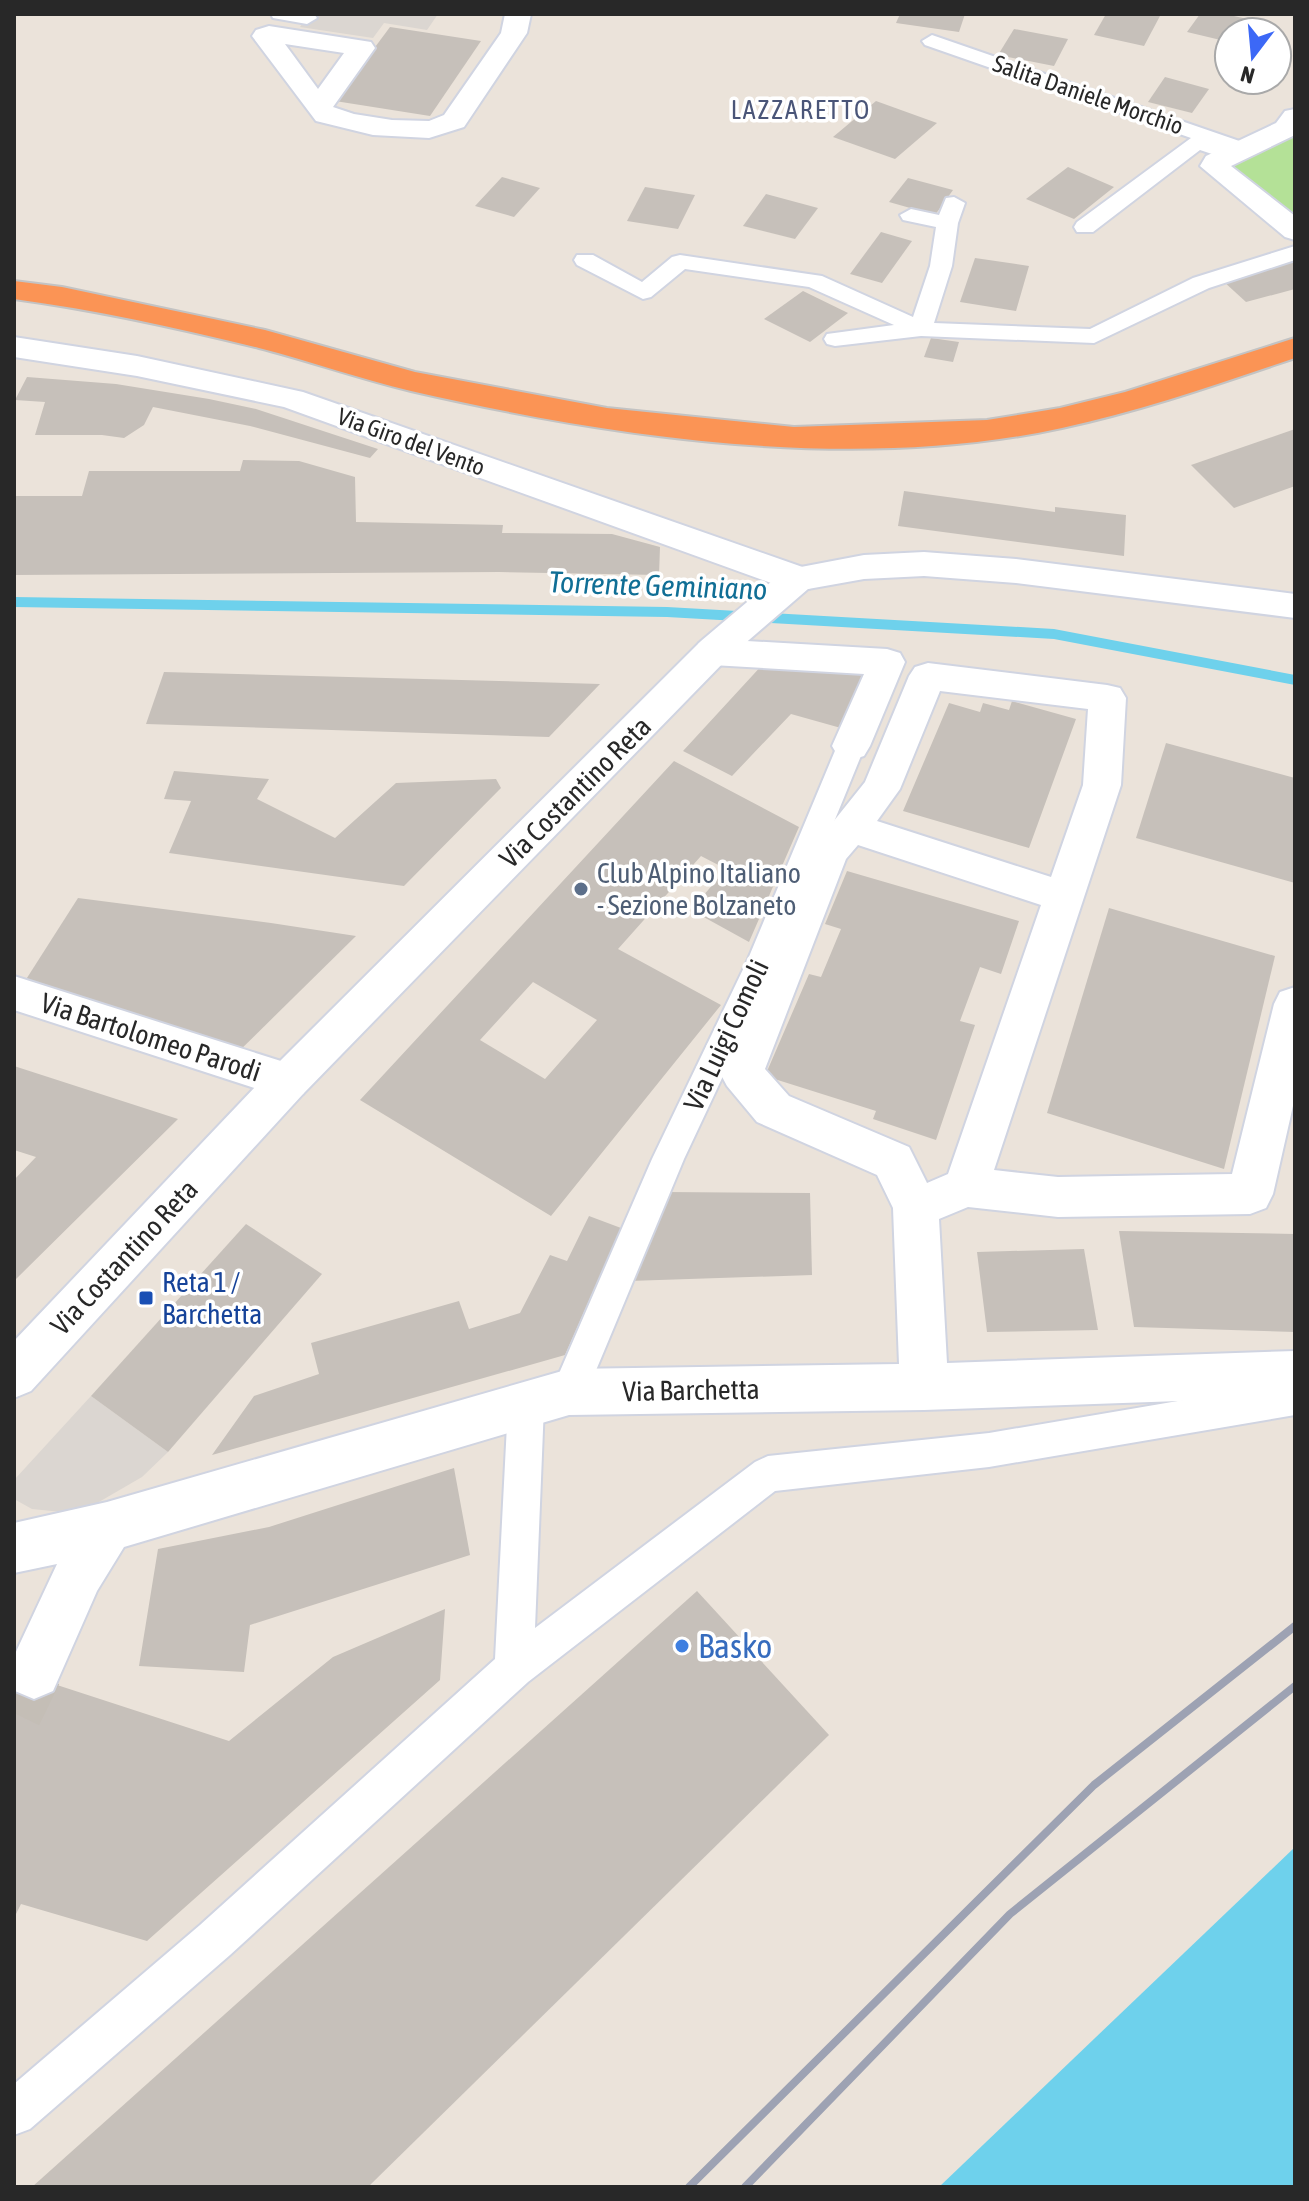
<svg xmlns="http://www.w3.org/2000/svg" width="1309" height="2201" font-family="'Asap Condensed',sans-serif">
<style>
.green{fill:#b4e197}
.plaza{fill:#dbd6d1}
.water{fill:#6ed1ec}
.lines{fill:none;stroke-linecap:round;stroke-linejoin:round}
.stream{fill:#6ed1ec;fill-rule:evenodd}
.building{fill:#c6c0ba;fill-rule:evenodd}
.minor-tunnel{stroke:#c4beb6;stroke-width:56;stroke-dasharray:56 28;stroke-linecap:butt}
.service-casing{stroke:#d0d4e1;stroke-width:4}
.pedestrian-casing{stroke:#d0d4e1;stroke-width:4}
.minor-casing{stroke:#d0d4e1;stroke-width:4}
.secondary-casing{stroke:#d0d4e1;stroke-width:4}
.motorway-casing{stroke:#c3c3c3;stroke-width:4}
.service{fill:#fff;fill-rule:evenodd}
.pedestrian{fill:#fff;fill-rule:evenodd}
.minor{fill:#fff;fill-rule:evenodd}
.secondary{fill:#fff;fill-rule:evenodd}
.motorway{fill:#fb9455;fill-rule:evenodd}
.rail{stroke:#9da2b3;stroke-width:8}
.service-dot{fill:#5c6f8a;stroke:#fff;stroke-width:3}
.transit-dot{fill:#1a4fb4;stroke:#fff;stroke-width:3}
.shop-dot{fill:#3f7fe0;stroke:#fff;stroke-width:3}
.labels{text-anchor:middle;stroke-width:7;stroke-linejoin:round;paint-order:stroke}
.far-street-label{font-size:24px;fill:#282828;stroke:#fff}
.far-neighbourhood-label{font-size:26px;letter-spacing:2px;fill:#4a5578;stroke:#fff}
.street-label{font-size:28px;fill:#282828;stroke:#fff}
.service-label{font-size:28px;fill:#4e5e75;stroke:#fff;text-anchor:start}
.transit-label{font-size:28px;fill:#164399;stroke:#fff;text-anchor:start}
.water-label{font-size:30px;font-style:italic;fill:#106e95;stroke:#fff}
.near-shop-label{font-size:34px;fill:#366cbe;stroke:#fff;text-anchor:start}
</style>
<rect width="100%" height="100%" fill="#ebe3da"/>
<path class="green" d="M1295 131V224L1225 164Z"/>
<g class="plaza">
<path d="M310 14H438L427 30 384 23 373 38 300 27Z"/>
<path d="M91 1396 168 1452 142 1477 92 1506 62 1512 32 1509 14 1499 15 1479Z"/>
</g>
<path class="water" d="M1295 1847V2187H939Z"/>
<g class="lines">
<path class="stream" d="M14 597 667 607 1054 629 1295 675V685L1054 639 667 617 14 607Z"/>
</g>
<g class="building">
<path d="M900 14H965L959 32 896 23Z"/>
<path d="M1106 14H1152L1160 16 1144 46 1094 35Z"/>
<path d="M1200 14H1225L1265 23 1260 32H1229V42L1187 32Z"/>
<path d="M390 27 481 41 430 116 335 101Z"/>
<path d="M1014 29 1068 39 1054 66 998 55Z"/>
<path d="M1165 77 1209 89 1192 113 1148 102Z"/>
<path d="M876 101 937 123 895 159 833 137Z"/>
<path d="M1068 167 1114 187 1074 219 1026 199Z"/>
<path d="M502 177 540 188 514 217 475 206Z"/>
<path d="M908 178 953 190 935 215 889 202Z"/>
<path d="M645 187 695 195 678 229 627 221Z"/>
<path d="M766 194 818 208 795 239 743 226Z"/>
<path d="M881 232 912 241 882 283 850 274Z"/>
<path d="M975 258 1029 266 1016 311 960 302Z"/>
<path d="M1295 261V289L1246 302 1223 281Z"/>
<path d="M803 291 848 313 810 342 764 319Z"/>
<path d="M931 338 959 342 953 362 924 357Z"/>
<path d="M27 377 116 384 209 399 256 409 378 449 370 458 250 426 153 407 144 425 124 438 102 435H35L45 402 15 400Z"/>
<path d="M1295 429V486L1234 508 1191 465Z"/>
<path d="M243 460 299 461 355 477 356 522 503 525 502 533 612 534 660 547 659 575 499 572 14 575V496H82L89 471H240Z"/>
<path d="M904 491 1055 512V507L1126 515 1124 556 898 526Z"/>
<path d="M764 663 875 669 848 730 791 714 732 776 683 751Z"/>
<path d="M164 672 499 681 600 684 549 737 146 724Z"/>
<path d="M1012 701 1076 719 1029 848 903 811 949 703 980 712 983 703 1009 710Z"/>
<path d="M1166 743 1295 778V883L1136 838Z"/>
<path d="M674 761 799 827 749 942 691 910 726 869 701 856 618 949 721 1005 551 1216 360 1100ZM533 982 597 1020 545 1079 480 1040Z"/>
<path d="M174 771 269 779 257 799 335 838 396 783 496 779 501 788 404 886 169 853 191 801 164 799Z"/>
<path d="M847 871 1019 921 1001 974 980 967 960 1021 975 1025 936 1140 873 1119 876 1111 765 1076 809 974 821 977 841 929 825 924Z"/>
<path d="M78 898 271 923 356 936 230 1060 18 992Z"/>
<path d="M1109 908 1275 956 1224 1169 1047 1113Z"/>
<path d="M14 1066 178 1119 14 1281V1180L36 1157 14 1150Z"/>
<path d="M666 1192 810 1193 812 1275 629 1281Z"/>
<path d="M589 1216 621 1228 565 1355 212 1455 254 1396 319 1374 311 1343 459 1301 469 1329 520 1313 550 1255 567 1261Z"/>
<path d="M246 1224 322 1274 168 1452 91 1396Z"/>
<path d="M1119 1231 1295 1234V1332L1134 1327Z"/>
<path d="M1084 1249 1098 1330 987 1332 977 1252Z"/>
<path d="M454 1468 470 1555 250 1625 244 1672 139 1666 158 1549 269 1527Z"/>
<path d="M697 1591 829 1735 368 2187H32Z"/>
<path d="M445 1609 440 1680 147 1941 21 1904 14 1918V1671L229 1741 333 1657Z"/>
</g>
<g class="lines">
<path class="minor-tunnel" d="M14 1713 34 1672"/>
<g class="service-casing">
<g id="service">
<path d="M271 14H314L317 18 307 24 273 18Z"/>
<path d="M932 35 1251 145 1254 149 1244 155 1231 151 1221 157 1200 150 1093 232H1077L1074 227 1077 222 1191 138 925 45 922 41Z"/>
<path d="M954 197 965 203 958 223 952 266 934 323 1090 329 1193 278 1295 246V260L1209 288 1094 343 921 336 835 346 827 344 824 339 827 334 894 325 809 287 685 269 651 297 643 299 577 265 574 260 577 255H593L642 282 672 257 680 255 822 276 913 317 930 266 936 227 903 220 900 215 911 209 939 215 946 198Z"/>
<path d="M851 736 861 739 865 746 778 959 684 1159 582 1404 569 1409 556 1404 551 1392 652 1159 748 959 837 746 841 739Z"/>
<path d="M1295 1381V1415L989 1467 775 1491 528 1682 230 1955 30 2129 14 2135V2084L200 1925 495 1659 508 1405 513 1393 526 1388 539 1393 544 1405 535 1628 755 1462 768 1456 989 1433Z"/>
</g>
</g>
<g class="pedestrian-casing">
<path id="pedestrian" d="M712 639 887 649 900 653 905 662 870 746 864 756 851 760 838 756 832 746 864 674 712 665 699 661 694 652 699 643Z"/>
</g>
<g class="minor-casing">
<g id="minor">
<path d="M505 14H531L527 33 464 127 429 138 373 135 316 121 252 36 256 30 269 26 371 42 375 48 333 107 354 114 392 120 429 121 444 115 501 33ZM285 44 344 53 318 89Z"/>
<path d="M1295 109V135L1231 166 1295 216V240L1285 237 1200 166 1206 156 1276 123 1285 111Z"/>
<path d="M14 337 137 356 303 392 811 570 816 579 811 588 798 591 785 588 284 407 137 376 14 357Z"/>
<path d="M928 663 1107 685 1120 688 1126 698 1121 785 994 1170 1058 1177 1232 1174 1274 1004 1280 992 1295 987V1097L1273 1194 1266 1208 1250 1214 1058 1217 968 1207 939 1219 947 1363 1295 1351V1397L924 1410 569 1415 124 1547 97 1591 53 1691 34 1699 15 1691 14 1656 57 1564 14 1573V1523L107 1502 569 1369 899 1364 893 1208 877 1175 757 1122 727 1086 720 1073 809 852 865 782 909 676 915 667ZM940 691 1088 709 1083 785 1051 877 877 821 900 789ZM858 845 1041 905 948 1174 927 1183 909 1147 789 1096 765 1069 846 859Z"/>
<path d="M14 976 303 1068 310 1081 303 1094 288 1099 14 1010Z"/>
</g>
</g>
<g class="secondary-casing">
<path id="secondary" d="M924 552 1016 559 1295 594V618L1016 583 924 576 864 579 808 589 727 659 303 1094 31 1391 14 1398V1341L273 1068 701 641 785 570 864 555Z"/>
</g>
<g class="motorway-casing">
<path id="motorway" d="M14 281 62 287 265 330 415 372 607 408 794 427 987 420 1060 408 1125 392 1295 338V358C1218 384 1141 411 1062 428 855 473 615 438 411 391 360 379 310 361 259 348 178 328 96 310 14 299Z"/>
</g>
<use href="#service" class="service"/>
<use href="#pedestrian" class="pedestrian"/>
<use href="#minor" class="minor"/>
<use href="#secondary" class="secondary"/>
<use href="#motorway" class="motorway"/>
<g class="rail">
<path d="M689 2187 1094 1785 1295 1626"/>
<path d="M745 2187 1010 1914 1295 1686"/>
</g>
</g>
<circle class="service-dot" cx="581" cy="889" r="8"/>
<rect class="transit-dot" x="138" y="1290" width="16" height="16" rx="4"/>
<circle class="shop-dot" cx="682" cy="1646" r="8"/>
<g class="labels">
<g class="far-street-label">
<text transform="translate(1088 95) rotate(19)" y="8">Salita Daniele Morchio</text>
<text transform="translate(411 442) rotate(20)" y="8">Via Giro del Vento</text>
</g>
<g class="far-neighbourhood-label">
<text x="801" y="119">LAZZARETTO</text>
</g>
<g class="street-label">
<text transform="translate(575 792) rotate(-45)" y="10">Via Costantino Reta</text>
<text transform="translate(726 1035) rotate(-65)" y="10">Via Luigi Comoli</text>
<text transform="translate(151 1037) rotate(18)" y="10">Via Bartolomeo Parodi</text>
<text transform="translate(124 1257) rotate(-47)" y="10">Via Costantino Reta</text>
<text transform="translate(691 1390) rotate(-1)" y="10">Via Barchetta</text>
</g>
<g class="service-label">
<text x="597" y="883">Club Alpino Italiano<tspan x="597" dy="32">- Sezione Bolzaneto</tspan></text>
</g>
<g class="transit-label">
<text x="162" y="1292">Reta 1 /<tspan x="162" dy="32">Barchetta</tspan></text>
</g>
<g class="water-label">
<text transform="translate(658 586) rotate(2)" y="10">Torrente Geminiano</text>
</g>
<g class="near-shop-label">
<text x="698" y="1658">Basko</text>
</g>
</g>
<rect width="1309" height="2201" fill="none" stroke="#282828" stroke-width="32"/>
<g transform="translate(1253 56) rotate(196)"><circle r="38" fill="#ffffff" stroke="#a9a9a9" stroke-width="2"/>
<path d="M0-6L14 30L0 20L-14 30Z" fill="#3c68f6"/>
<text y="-12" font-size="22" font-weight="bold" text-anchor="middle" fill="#282828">N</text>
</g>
</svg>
